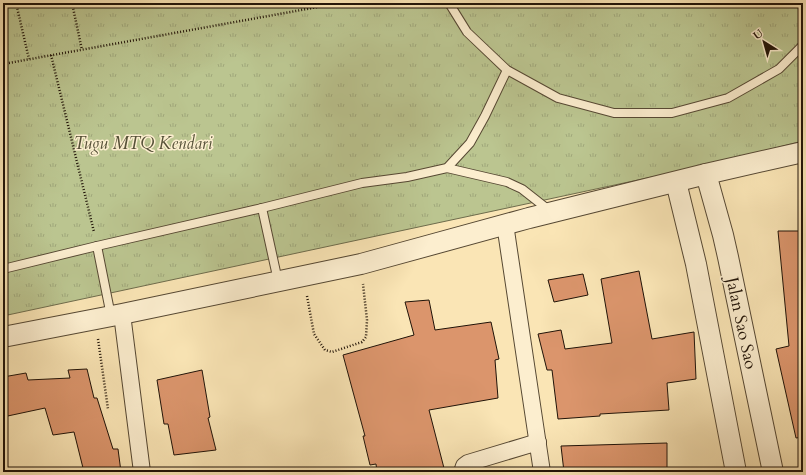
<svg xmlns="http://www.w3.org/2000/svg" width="806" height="475" font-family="Cardo,serif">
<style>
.grass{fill:url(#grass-tufts);stroke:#6e6c4c}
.building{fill:#db956c;stroke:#201308}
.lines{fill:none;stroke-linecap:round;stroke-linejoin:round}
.service-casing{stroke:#564833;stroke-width:10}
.minor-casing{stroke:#564833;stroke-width:18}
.tertiary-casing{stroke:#564833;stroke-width:22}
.path{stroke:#201308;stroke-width:2.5;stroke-dasharray:1 2;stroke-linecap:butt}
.service{stroke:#fceecf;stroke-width:8}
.minor{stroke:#fceecf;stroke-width:16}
.tertiary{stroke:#fceecf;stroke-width:20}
.labels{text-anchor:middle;stroke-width:3;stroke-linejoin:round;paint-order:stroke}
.park-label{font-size:17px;font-style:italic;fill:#565138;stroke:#fceecf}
.street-label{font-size:17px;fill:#201308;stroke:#fceecf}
</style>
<defs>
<pattern id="grass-tufts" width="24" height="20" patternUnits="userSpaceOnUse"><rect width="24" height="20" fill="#bbc590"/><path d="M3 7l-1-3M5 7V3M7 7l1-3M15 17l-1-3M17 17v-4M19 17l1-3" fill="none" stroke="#a0a87b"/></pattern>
</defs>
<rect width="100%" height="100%" fill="#fae5b5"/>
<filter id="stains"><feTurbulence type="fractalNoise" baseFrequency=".005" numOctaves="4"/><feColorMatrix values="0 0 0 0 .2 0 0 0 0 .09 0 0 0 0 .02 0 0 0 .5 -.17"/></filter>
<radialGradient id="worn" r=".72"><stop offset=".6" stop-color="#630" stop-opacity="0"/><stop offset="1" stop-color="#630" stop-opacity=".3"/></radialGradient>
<path class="grass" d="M3 3H803V141L708 165 3 316Z"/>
<g class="building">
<path d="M778 231H803V437L796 438 776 349 789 346Z"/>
<path d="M639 271 652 339 694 332 696 379 667 383 669 410 600 414V416L558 419 552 370H547L538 334 561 330 565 349 612 343 601 279Z"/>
<path d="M583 274 588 295 554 302 548 280Z"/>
<path d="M429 300 435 330 491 322 499 359 495 360 498 398 429 410 445 472H377L376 464 370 465 363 436H365L343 355 414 335 405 302Z"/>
<path d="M87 369 94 398H97L113 449H118L121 472H84L74 432 53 435 45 408 3 417V377L26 373 28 380 70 378 68 370Z"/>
<path d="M202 370 210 417 208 418 216 450 174 455 168 424H164L157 380Z"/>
<path d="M667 443V472H564L561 446Z"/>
</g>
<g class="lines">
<g class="service-casing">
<g id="service">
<path d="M449 3 467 32 507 70 558 98 614 113H672L728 98 779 69 803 45"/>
<path d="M447 168 507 182 522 189 550 211"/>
<path d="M262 208 278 281"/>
<path d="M97 246 111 316"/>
<path d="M3 269 97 246 262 208 362 183 407 177 447 168 470 143 485 116 507 70"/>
</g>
</g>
<g class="minor-casing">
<g id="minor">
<path d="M505 224 542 472"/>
<path d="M122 314 142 472"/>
<path d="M462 472 464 466 468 463 538 442"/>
</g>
</g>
<g class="tertiary-casing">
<g id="tertiary">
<path d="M706 174 723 235 728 257 773 472"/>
<path d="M676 182 696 264 736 472"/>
<path d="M3 337 122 314 361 264 529 218 706 174 803 152"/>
</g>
</g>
<g class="path">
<path d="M16 3 29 59"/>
<path d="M72 3 82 50"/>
<path d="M51 55 94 232"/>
<path d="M3 64 340 3"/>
<path d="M307 296 314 334 325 350 332 352 362 342 366 337 367 320 363 284"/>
<path d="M98 339 108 409"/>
</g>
<use href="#service" class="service"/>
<use href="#minor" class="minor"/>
<use href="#tertiary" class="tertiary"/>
</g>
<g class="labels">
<g class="park-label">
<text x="143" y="149">Tugu MTQ Kendari</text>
</g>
<g class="street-label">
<text transform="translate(742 323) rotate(78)" y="6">Jalan Sao Sao</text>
</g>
</g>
<rect width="806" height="475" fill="none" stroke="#fae5b5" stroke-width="16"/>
<rect x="4" y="4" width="798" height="467" fill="none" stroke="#201308" stroke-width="2"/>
<rect x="8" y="8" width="790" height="459" fill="none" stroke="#201308"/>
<g transform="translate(764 42) rotate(323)" stroke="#fceecf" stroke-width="3" paint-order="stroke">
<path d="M0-3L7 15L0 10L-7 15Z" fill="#201308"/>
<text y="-6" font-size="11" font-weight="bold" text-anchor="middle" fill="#201308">U</text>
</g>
<rect width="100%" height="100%" filter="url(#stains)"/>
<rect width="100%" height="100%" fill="url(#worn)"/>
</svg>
